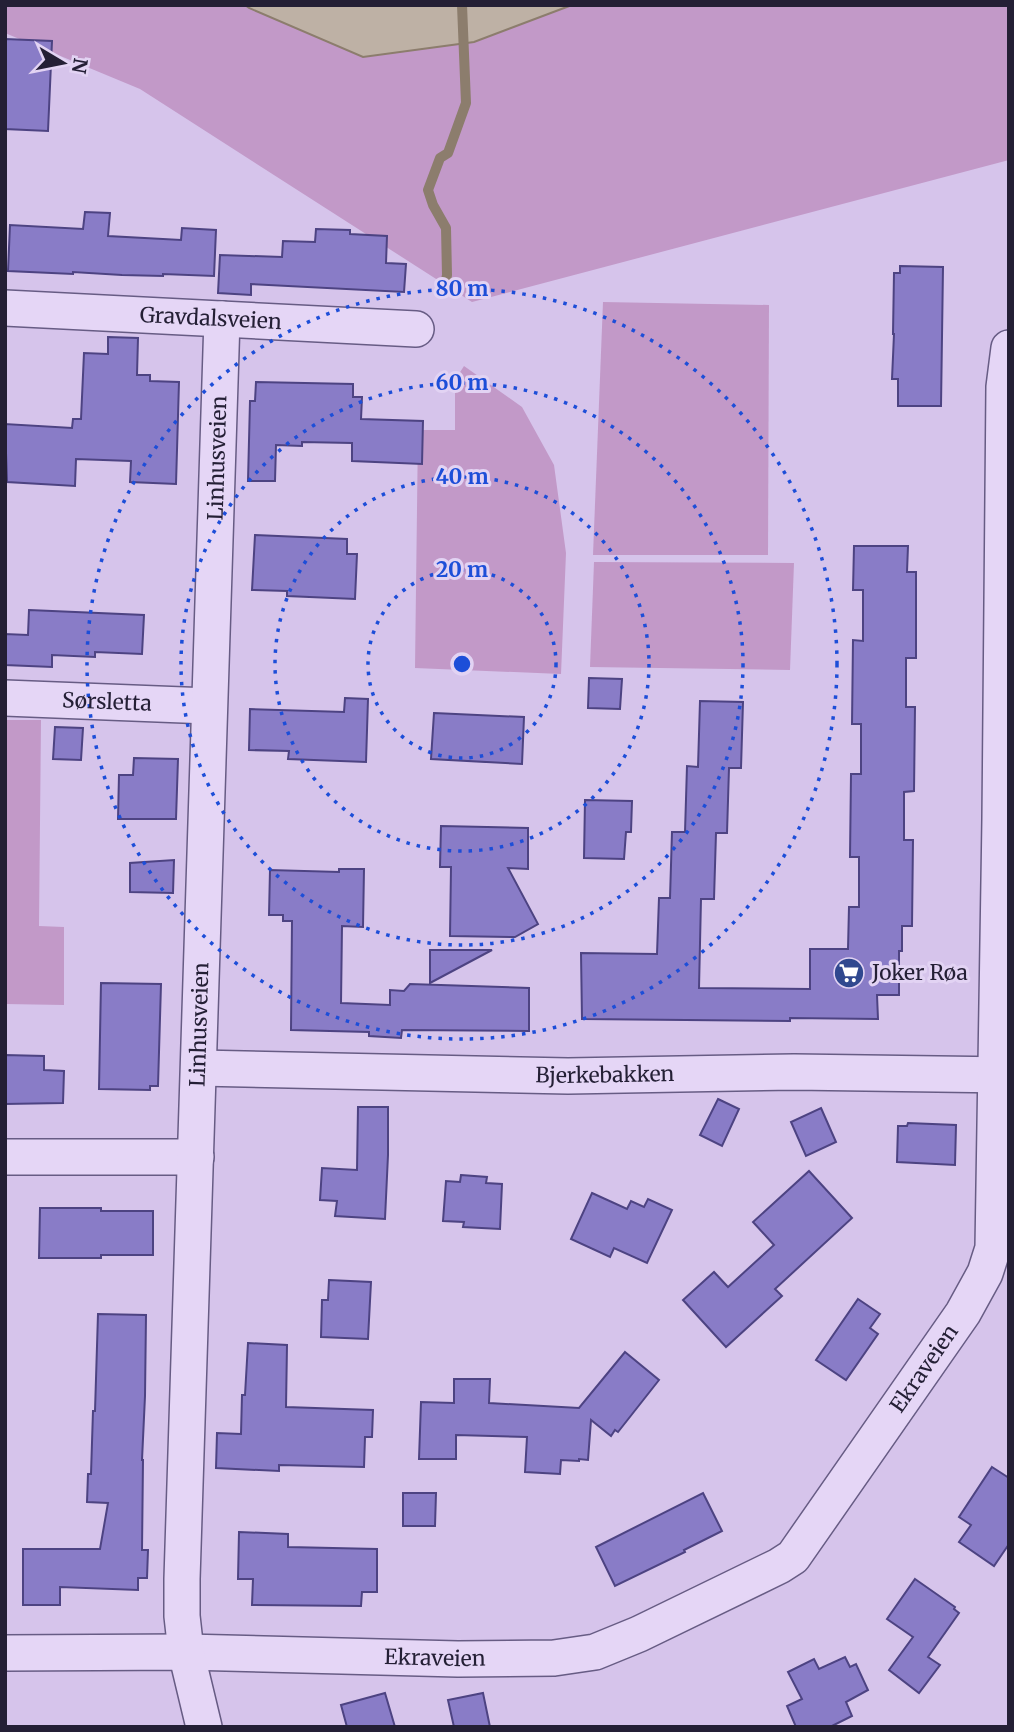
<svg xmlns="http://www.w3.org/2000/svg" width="1014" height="1732" font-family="Merriweather,serif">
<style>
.green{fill:#c299c8}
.water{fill:#beb1a5;stroke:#8c7d6d;stroke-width:2}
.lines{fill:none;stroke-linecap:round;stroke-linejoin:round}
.stream{stroke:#8c7d6d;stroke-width:10}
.building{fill:#897cc7;stroke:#4d4382;stroke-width:2}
.minor-casing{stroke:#675c84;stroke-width:38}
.minor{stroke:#e5d6f6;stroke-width:35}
.ring{fill:none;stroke:#1d4ed8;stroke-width:3.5;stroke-dasharray:3.5 7}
.labels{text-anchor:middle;stroke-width:6;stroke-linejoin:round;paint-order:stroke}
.street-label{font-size:21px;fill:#241f35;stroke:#e2d3f3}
.poi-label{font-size:21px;fill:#241f35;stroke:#e2d3f3;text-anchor:start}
.centre{fill:#1d4ed8;stroke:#e2d3f3;stroke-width:3.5}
.ring-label{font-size:21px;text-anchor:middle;font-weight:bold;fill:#1d4ed8;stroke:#e2d3f3;stroke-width:6;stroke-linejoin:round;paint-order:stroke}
</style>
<rect width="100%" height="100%" fill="#d6c4eb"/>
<g class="green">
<path d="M5 5H1009V160L472 302 140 89 5 33Z"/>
<path d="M603 302 769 305 768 555H593Z"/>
<path d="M464 366 522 407 554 465 566 553 561 674 415 668 418 430H455V380Z"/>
<path d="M594 562 794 563 790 670 590 667Z"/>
<path d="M5 720H41L39 926 64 927V1005L5 1004Z"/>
</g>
<path class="water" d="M245 5H572L474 42 363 57 249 8Z"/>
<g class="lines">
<path class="stream" d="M444 290 447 275 446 228 433 205 428 190 440 158 448 153 466 103 462 5"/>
</g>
<g class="building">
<path d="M5 39 52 41 48 131 5 129Z"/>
<path d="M85 212 110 213 108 236 181 240 182 228 216 230 214 276 163 274V276L122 275 73 272V274L8 271 10 225 83 229Z"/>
<path d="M316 229 350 230V234L387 236 386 263 406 264 404 292 251 284V295L218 293 220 255 282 257 283 241 315 242Z"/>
<path d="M900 266 943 267 941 406H898V379H892L894 334H893L894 273H900Z"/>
<path d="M108 337 138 338 137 375H150V381L179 382 176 484 130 482 131 461 76 459 75 486 7 482 5 424 72 428 73 419H81L84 353 108 354Z"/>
<path d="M256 382 353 384V397H362L361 419 423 421 422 464 352 461V443L302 442V446L276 445 275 481H248L250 401H255Z"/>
<path d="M255 535 347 539V554H357L355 599 287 596V591L252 590Z"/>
<path d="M854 546H908L907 572H916V658H906V707H915L914 791 904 792V840H913L912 926H902V951H899V995H877L878 1019 790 1018V1021L582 1019 581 953 657 954 659 898H670L672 832H685L687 766 698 767 700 701 743 702 741 768H729L727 833H716L714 899H701L699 988 810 989V949H848L849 907H859V857H850L851 774H861V724H852L853 640 863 641V590H853Z"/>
<path d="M29 610 144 615 142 654 95 652V657L52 655V667L5 665V634L28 635Z"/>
<path d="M589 678 622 679 620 709 588 708Z"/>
<path d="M345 698 368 699 366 762 288 759 289 751 249 750 250 709 344 712Z"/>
<path d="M434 713 524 717 522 764 431 759Z"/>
<path d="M55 727 83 728 81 760 53 759Z"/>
<path d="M134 758 178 759 176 819H118L119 775H133Z"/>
<path d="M585 800 632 801 631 832H626L624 859 584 858Z"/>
<path d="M441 826 528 828V869L508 868 538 924 515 937 450 936 451 867H440Z"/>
<path d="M174 860 173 893 130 892V863Z"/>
<path d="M339 869H364L363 927 342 926 341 1003 390 1005V990L404 991 410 984 529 988V1031L402 1030 401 1038 369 1036V1032L291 1030 292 921H283V915H269L270 870 339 872Z"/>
<path d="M430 950H492L430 983Z"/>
<path d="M101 983 161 984 158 1086H150V1090L99 1089Z"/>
<path d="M5 1055 44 1056V1070L64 1071 63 1103 5 1104Z"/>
<path d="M718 1099 739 1109 722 1146 700 1135Z"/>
<path d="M358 1107H388V1155L385 1219 335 1216 337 1201 320 1200 322 1168 357 1170Z"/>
<path d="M821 1108 836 1142 806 1156 791 1122Z"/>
<path d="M908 1123 956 1125 955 1165 897 1162 898 1126H907Z"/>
<path d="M809 1171 852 1218 775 1289 782 1296 726 1347 683 1300 714 1272 728 1287 774 1245 753 1222Z"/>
<path d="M461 1175 487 1177 486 1183 502 1184 500 1229 463 1227 464 1222 443 1221 446 1181 460 1182Z"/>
<path d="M592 1193 627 1209 631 1201 644 1207 648 1199 672 1210 647 1263 614 1248 610 1257 571 1239Z"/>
<path d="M40 1208H101V1211H153V1255H101V1258H39Z"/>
<path d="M329 1280 371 1282 368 1339 321 1337 322 1300H328Z"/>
<path d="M858 1299 880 1314 870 1328 878 1334 846 1380 816 1360Z"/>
<path d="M98 1314 146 1315 145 1396 142 1460H143L142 1550H148L147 1578H138V1590L60 1587V1605H23V1549H100L108 1503 87 1502 88 1474H91L93 1411H95Z"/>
<path d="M248 1343 287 1345 286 1407 373 1410 372 1437H365L364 1467 279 1465V1471L216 1468 217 1433 241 1434 242 1395H245Z"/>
<path d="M625 1352 659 1380 618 1432 615 1430 611 1436 591 1420 588 1460 579 1459V1461L561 1460 560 1474 525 1472 527 1437 456 1435V1459H419L421 1402 454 1403V1379H490L489 1403 579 1408Z"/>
<path d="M992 1467 1009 1478V1544L994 1566 959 1542 971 1525 959 1517Z"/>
<path d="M403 1493H436L435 1526H403Z"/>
<path d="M703 1493 722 1531 684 1550 685 1552 615 1586 596 1547Z"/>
<path d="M239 1532 288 1534V1547L377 1549V1592H362L361 1606 252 1605 253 1579H238Z"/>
<path d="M915 1579 955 1607 954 1609 959 1613 928 1657 940 1665 919 1693 889 1670 913 1637 887 1619Z"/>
<path d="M845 1657 850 1667 856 1664 868 1690 846 1702 852 1716 830 1727H796L787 1706 802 1699 788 1672 814 1659 819 1669Z"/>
<path d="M385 1693 395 1727H347L341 1705Z"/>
<path d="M483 1693 490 1727H454L448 1700Z"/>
</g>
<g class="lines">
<g class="minor-casing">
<g id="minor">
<path id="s1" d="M5 308 416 329"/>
<path id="s2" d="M5 698 209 706"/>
<path id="s3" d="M199 1068 568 1076 794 1072 1009 1075"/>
<path d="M5 1157H196"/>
<path id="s4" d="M5 1653 186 1652 458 1659 554 1658 595 1652 639 1634 779 1566 793 1557 963 1313 985 1273 993 1248 1000 819 1004 387 1009 348"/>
<path id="s5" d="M204 1727 186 1652 182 1616V1579L222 319"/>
</g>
</g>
<use href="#minor" class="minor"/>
</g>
<g class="ring">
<circle cx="462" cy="664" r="94"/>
<circle cx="462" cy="664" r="187"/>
<circle cx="462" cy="664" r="281"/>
<circle cx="462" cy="664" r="375"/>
</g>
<defs>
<g id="supermarket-disc" transform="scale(1.575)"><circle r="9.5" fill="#30488f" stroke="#e2d3f3"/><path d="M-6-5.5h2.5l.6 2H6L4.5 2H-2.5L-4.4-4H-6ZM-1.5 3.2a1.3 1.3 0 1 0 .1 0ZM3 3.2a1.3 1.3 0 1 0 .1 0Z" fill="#fff"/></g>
</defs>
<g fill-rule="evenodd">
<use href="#supermarket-disc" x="849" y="973"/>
</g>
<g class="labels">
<g class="street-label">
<text dy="7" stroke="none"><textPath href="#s1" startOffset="206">Gravdalsveien</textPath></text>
<text dy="7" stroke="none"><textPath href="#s5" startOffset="1272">Linhusveien</textPath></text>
<text dy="7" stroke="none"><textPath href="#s2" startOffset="102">Sørsletta</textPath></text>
<text dy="7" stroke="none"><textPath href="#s5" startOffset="705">Linhusveien</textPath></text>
<text dy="7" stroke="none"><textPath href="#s3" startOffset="406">Bjerkebakken</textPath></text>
<text dy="7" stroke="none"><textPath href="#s4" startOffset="1040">Ekraveien</textPath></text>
<text dy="7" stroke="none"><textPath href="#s4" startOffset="430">Ekraveien</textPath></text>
</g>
<g class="poi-label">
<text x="872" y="980">Joker Røa</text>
</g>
</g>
<circle cx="462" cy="664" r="10" class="centre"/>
<g class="ring-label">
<text x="462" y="296">80 m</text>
<text x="462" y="390">60 m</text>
<text x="462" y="484">40 m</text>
<text x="462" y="577">20 m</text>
</g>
<rect width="1014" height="1732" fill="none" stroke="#241f35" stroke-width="14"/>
<g transform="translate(63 63) rotate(100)" stroke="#e2d3f3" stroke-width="5" paint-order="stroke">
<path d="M0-5L12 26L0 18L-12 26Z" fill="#241f35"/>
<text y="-10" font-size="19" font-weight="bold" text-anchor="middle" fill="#241f35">N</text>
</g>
</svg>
